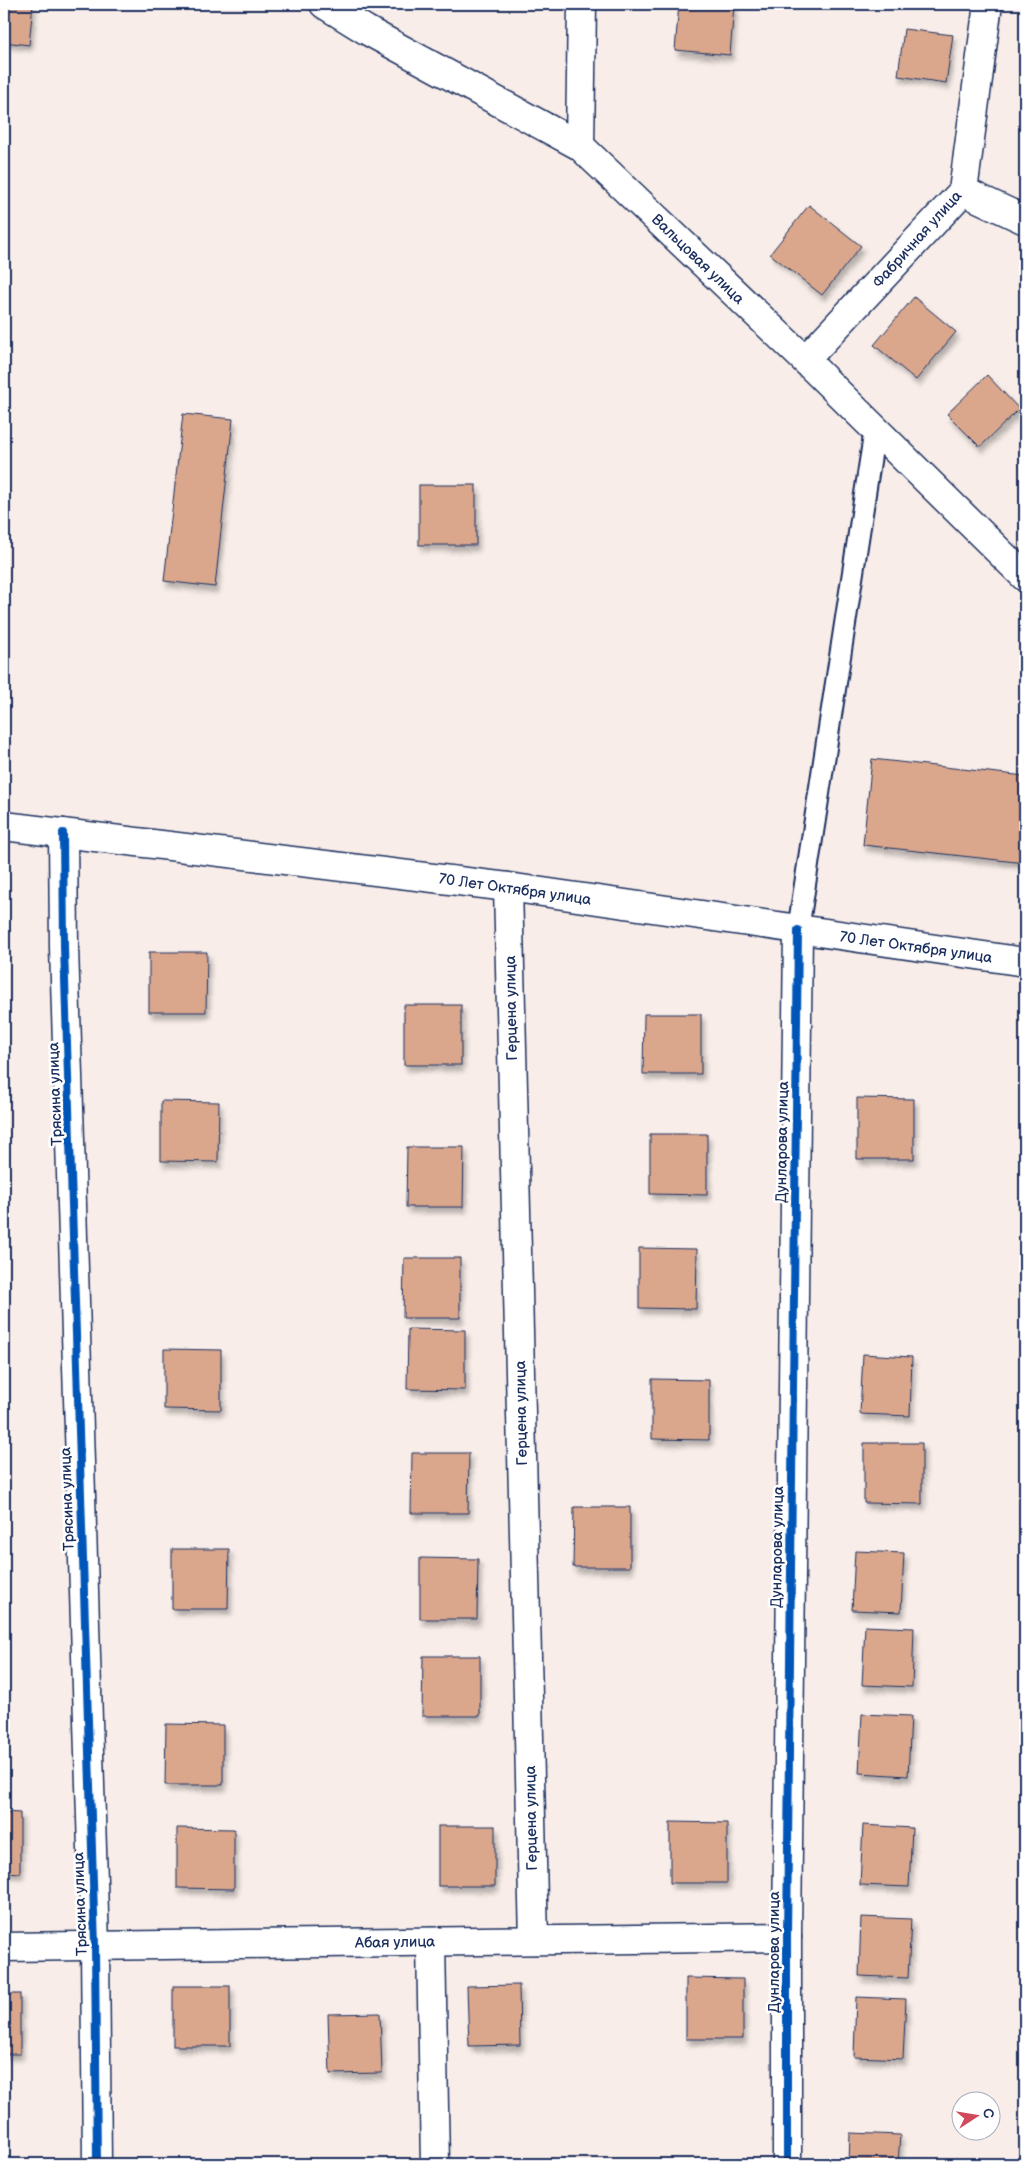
<svg xmlns="http://www.w3.org/2000/svg" width="1029" height="2168" viewBox="0 0 1029 2168" font-family="'Balsamiq Sans',sans-serif">
  <style>
    .building { fill: #daa78d; stroke: #1b2f5e; filter: url(#shadow) }
    .lines { fill: none; stroke-linecap: round; stroke-linejoin: round }
    .service-casing { stroke: #1b2f5e; stroke-width: 24 }
    .minor-casing { stroke: #1b2f5e; stroke-width: 31 }
    .tertiary-casing { stroke: #1b2f5e; stroke-width: 31 }
    .service { stroke: #fff; stroke-width: 20 }
    .minor { stroke: #fff; stroke-width: 28 }
    .tertiary { stroke: #fff; stroke-width: 28 }
    .cycleway-casing { stroke: #fff; stroke-width: 11 }
    .cycleway { stroke: #0057b8; stroke-width: 8 }
    .labels { text-anchor: middle; stroke-width: 5; stroke-linejoin: round; paint-order: stroke }
    .street-label { font-size: 15px; fill: #1b2f5e; stroke: #fff }
  </style>
  <defs>
    <filter id="shadow"><feDropShadow dx="3" dy="5.5" stdDeviation="2.5" flood-color="#0004"/></filter>
  </defs>
  <rect width="100%" height="100%" fill="#f8ede8"/>
  <filter id="ink" filterUnits="userSpaceOnUse"><feTurbulence type="fractalNoise" baseFrequency=".02" numOctaves="2"/><feDisplacementMap in="SourceGraphic" scale="10" xChannelSelector="R" yChannelSelector="G"/><feConvolveMatrix kernelMatrix="1 2 1 2 8 2 1 2 1" color-interpolation-filters="sRGB"/></filter>
  <g filter="url(#ink)">
    <g class="building">
      <path d="M4,4H33L29,45L4,42Z"/>
      <path d="M679,4H734L730,55L675,50Z"/>
      <path d="M904,29L953,35L946,83L898,76Z"/>
      <path d="M809,205L861,246L822,295L770,254Z"/>
      <path d="M914,297L956,332L916,380L874,345Z"/>
      <path d="M987,375L1019,409L980,447L947,414Z"/>
      <path d="M183,414L233,419L215,587L164,581Z"/>
      <rect x="419" y="485" width="57" height="60"/>
      <path d="M872,759L1025,776V863L863,845Z"/>
      <path d="M149,952H207L206,1012H149Z"/>
      <rect x="404" y="1005" width="57" height="60"/>
      <path d="M644,1014H701V1074H643Z"/>
      <path d="M857,1098L914,1099V1159H857Z"/>
      <path d="M161,1101L219,1102L218,1162L161,1161Z"/>
      <path d="M650,1134H707V1195L650,1194Z"/>
      <path d="M407,1147H464L463,1207H406Z"/>
      <path d="M639,1248L697,1249L696,1309L639,1308Z"/>
      <path d="M404,1258H460V1318H403Z"/>
      <path d="M408,1329L465,1330V1390L407,1389Z"/>
      <path d="M164,1349L221,1350V1410L164,1409Z"/>
      <path d="M863,1354L912,1357L910,1416L860,1414Z"/>
      <path d="M652,1379L709,1380V1440L652,1439Z"/>
      <path d="M864,1443H922V1504L864,1503Z"/>
      <path d="M412,1453H469L468,1513H411Z"/>
      <path d="M574,1507H630V1567H573Z"/>
      <path d="M172,1549H229L228,1609H172Z"/>
      <path d="M855,1551L904,1553L901,1612L852,1610Z"/>
      <path d="M420,1558L478,1559L477,1619H420Z"/>
      <path d="M865,1626L914,1628L912,1687L862,1685Z"/>
      <path d="M423,1656H480V1716H422Z"/>
      <path d="M862,1714L911,1716L908,1776L859,1773Z"/>
      <path d="M166,1724L223,1725V1785H165Z"/>
      <path d="M4,1812L20,1813V1873L4,1872Z"/>
      <path d="M670,1822L727,1823V1883H670Z"/>
      <path d="M863,1825L912,1828L909,1887L860,1885Z"/>
      <rect x="438" y="1826" width="57" height="60"/>
      <path d="M177,1828L234,1829V1889L177,1888Z"/>
      <path d="M861,1917L911,1919L908,1978L859,1976Z"/>
      <path d="M686,1978L743,1979V2039H686Z"/>
      <path d="M519,1985L520,2045L469,2046L467,1986Z"/>
      <rect x="173" y="1986" width="57" height="60"/>
      <rect x="4" y="1994" width="16" height="60"/>
      <path d="M856,1997L906,1999L903,2059L854,2057Z"/>
      <path d="M380,2013L382,2073L330,2074L328,2014Z"/>
      <path d="M850,2133L900,2135L898,2164H849Z"/>
    </g>
    <g class="lines">
      <g class="service-casing">
        <path id="service" d="M798,930L875,429"/>
      </g>
      <g class="minor-casing">
        <g id="minor">
          <path d="M324,4L366,30L580,146L805,360L1025,577"/>
          <path d="M580,146L582,4"/>
          <path d="M963,191L1025,220"/>
          <path d="M805,360L963,191L988,4"/>
          <path d="M508,887L534,1940"/>
          <path d="M431,1942L435,2164"/>
          <path d="M4,1947L787,1937"/>
        </g>
      </g>
      <g class="tertiary-casing">
        <g id="tertiary">
          <path d="M4,826L508,887L1025,962"/>
          <path d="M63,833L64,947L95,1946L97,2164"/>
          <path d="M787,2164V1937L798,930"/>
        </g>
      </g>
      <use href="#service" class="service"/>
      <use href="#minor" class="minor"/>
      <use href="#tertiary" class="tertiary"/>
      <g class="cycleway-casing">
        <g id="cycleway">
          <path d="M63,833L64,947L95,1946L97,2164"/>
          <path d="M787,2164V1937L798,930"/>
        </g>
      </g>
      <use href="#cycleway" class="cycleway"/>
    </g>
  </g>
  <g class="labels">
    <g class="street-label">
      <text transform="translate(917 239) rotate(-48)" y="5">Фабричная улица</text>
      <text transform="translate(698 259) rotate(44)" y="5">Вальцовая улица</text>
      <text transform="translate(515 889) rotate(8)" y="5">70 Лет Октября улица</text>
      <text transform="translate(916 947) rotate(8)" y="5">70 Лет Октября улица</text>
      <text transform="translate(511 1008) rotate(-91)" y="5">Герцена улица</text>
      <text transform="translate(55 1094) rotate(-92)" y="5">Трясина улица</text>
      <text transform="translate(782 1142) rotate(-89)" y="5">Дунларова улица</text>
      <text transform="translate(521 1413) rotate(-91)" y="5">Герцена улица</text>
      <text transform="translate(67 1499) rotate(-92)" y="5">Трясина улица</text>
      <text transform="translate(777 1547) rotate(-89)" y="5">Дунларова улица</text>
      <text transform="translate(531 1818) rotate(-91)" y="5">Герцена улица</text>
      <text transform="translate(80 1904) rotate(-92)" y="5">Трясина улица</text>
      <text transform="translate(395 1942) rotate(-1)" y="5">Абая улица</text>
      <text transform="translate(774 1952) rotate(-90)" y="5">Дунларова улица</text>
    </g>
  </g>
  <rect width="1029" height="2168" fill="none" stroke="#fff" stroke-width="20"/>
  <rect x="10" y="10" width="1009" height="2148" fill="none" stroke="#1b2f5e" stroke-width="2" filter="url(#ink)"/>
  <g transform="translate(976 2116) rotate(78)"><circle r="24" fill="#ffffff" stroke="#a4acbf"/>
  <path d="M0-4L9 19L0 12L-9 19Z" fill="#d1495b"/>
  <text y="-8" font-size="14" font-weight="bold" text-anchor="middle" fill="#1b2f5e">С</text>
  </g>
</svg>
